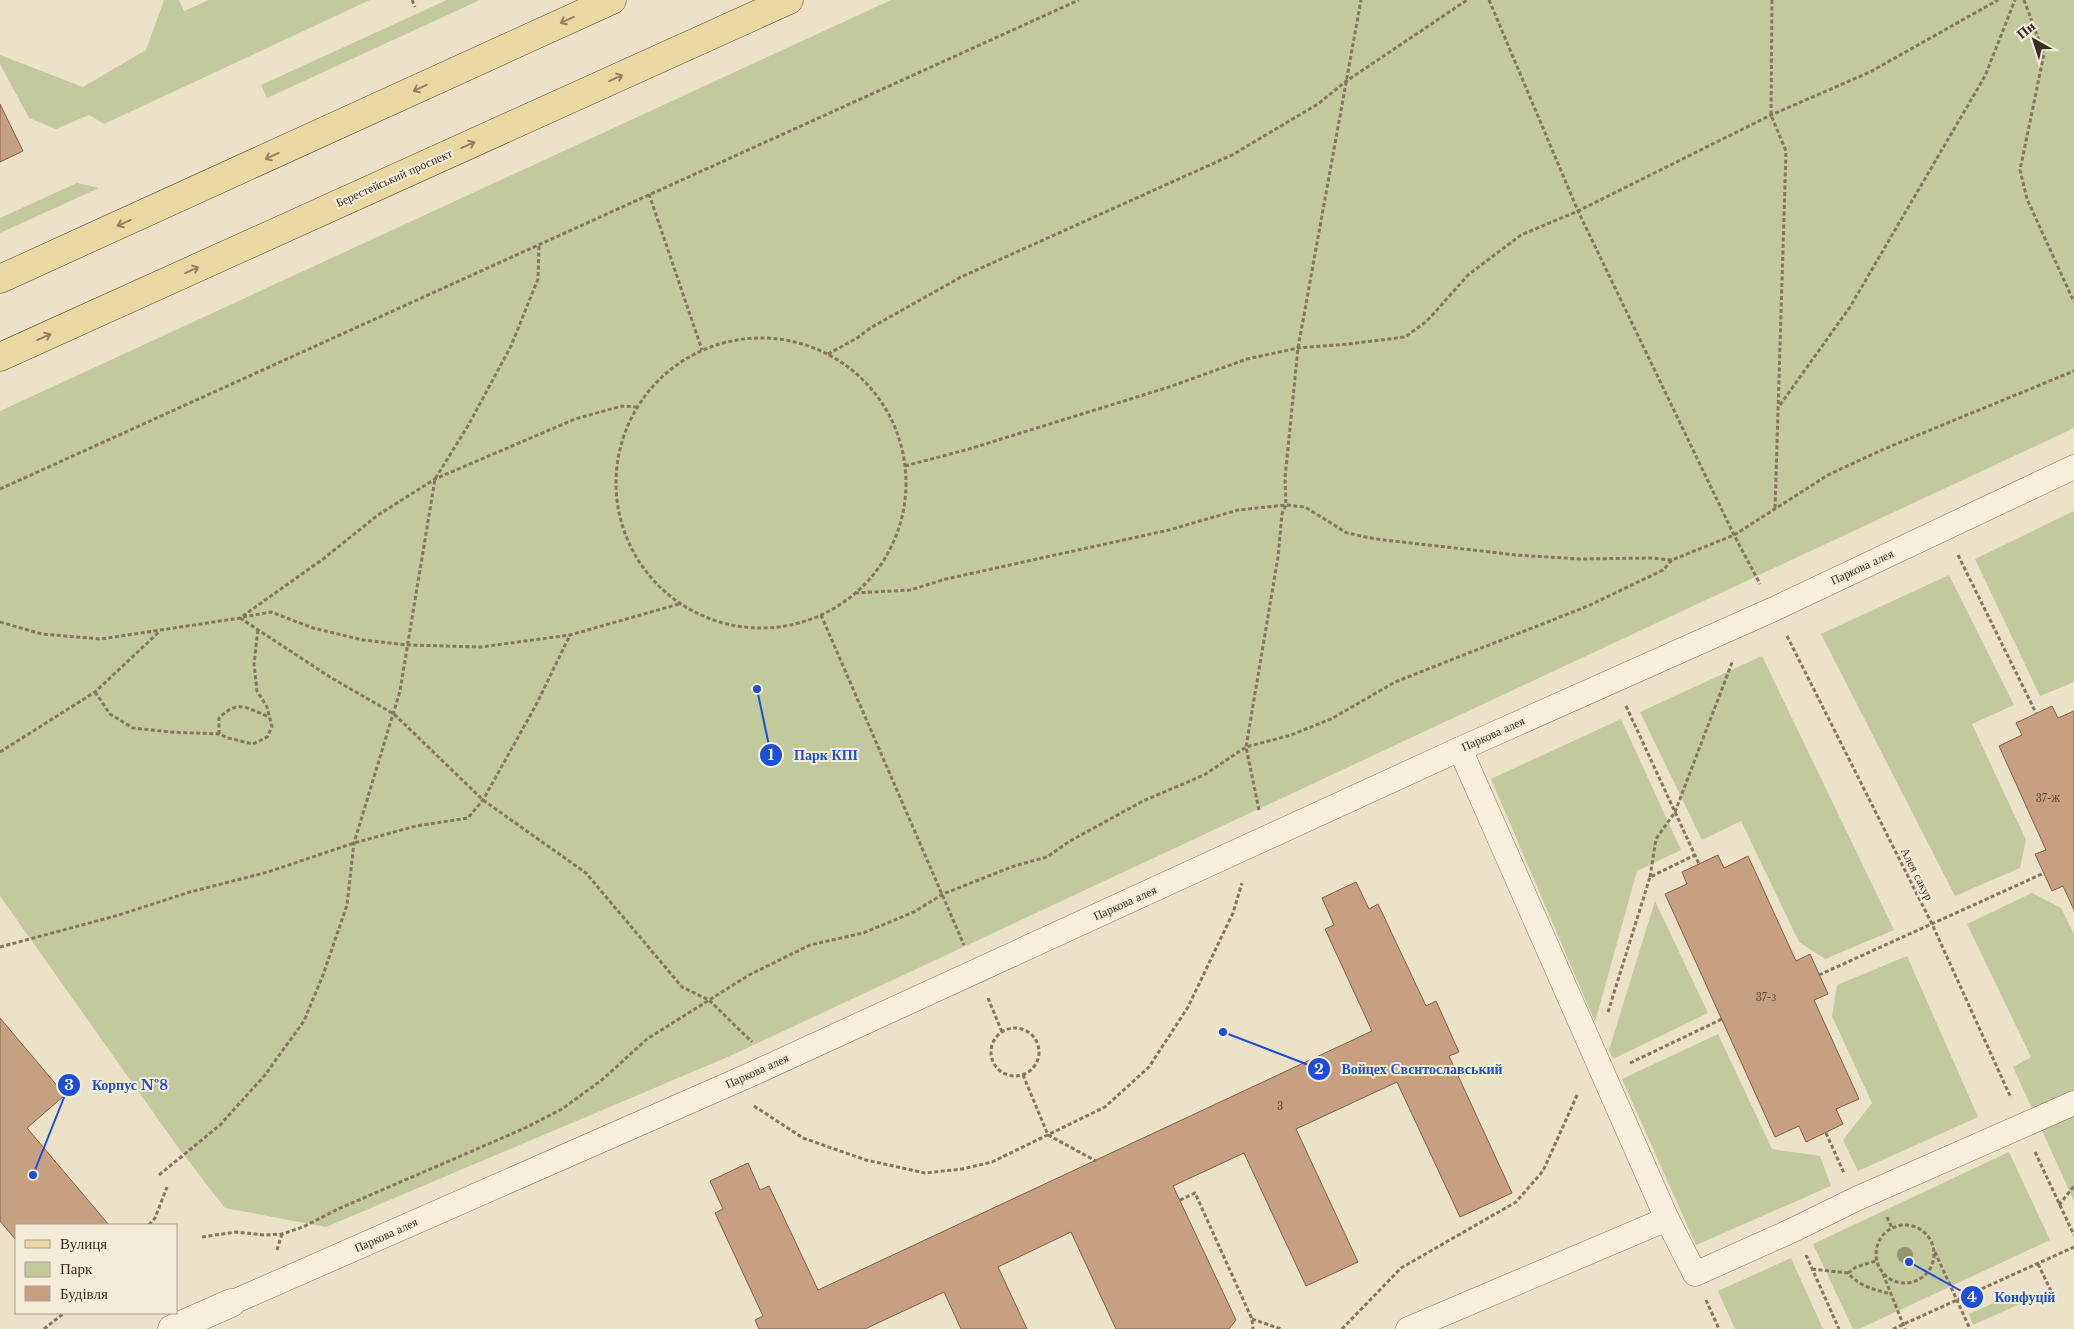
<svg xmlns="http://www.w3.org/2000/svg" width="2074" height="1329" viewBox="0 0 2074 1329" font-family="'Libre Baskerville',serif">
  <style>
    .green { fill: #c2c99d }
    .building { fill: #c6a081; stroke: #836146 }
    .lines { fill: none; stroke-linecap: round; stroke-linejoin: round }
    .pedestrian-casing { stroke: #86755f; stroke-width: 25 }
    .minor-casing { stroke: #86755f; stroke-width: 29 }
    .primary-casing { stroke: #544332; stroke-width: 29 }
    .path { stroke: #86755f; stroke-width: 3; stroke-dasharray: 4 2.5; stroke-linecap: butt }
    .pedestrian { stroke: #f6efdb; stroke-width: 24 }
    .minor { stroke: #f6efdb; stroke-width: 28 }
    .primary { stroke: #ebd7a4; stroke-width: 28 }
    .tree { fill: #919371 }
    .oneway { stroke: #928262 }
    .labels { text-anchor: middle; stroke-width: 4; stroke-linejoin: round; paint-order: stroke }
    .number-label { font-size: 10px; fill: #5c4a39 }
    .street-label { font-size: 12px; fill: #382d21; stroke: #f3ecd7 }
    .leader { fill: none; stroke: #1d4ed8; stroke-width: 2 }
    .callout-dot { fill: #1d4ed8; stroke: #f3ecd7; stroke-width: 2 }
    .mark-label { font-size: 15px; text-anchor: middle; font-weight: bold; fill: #fff }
    .callout-label { font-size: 14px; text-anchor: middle; font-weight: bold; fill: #1d4ed8; stroke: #f3ecd7; stroke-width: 4; stroke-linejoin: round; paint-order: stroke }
  </style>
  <rect width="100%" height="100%" fill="#ebe2c8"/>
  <g class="green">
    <path d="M164,0H179L184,11L209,0H370L104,124L89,115L56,129L29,118L0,64V55L83,87L146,50Z"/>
    <path d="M447,0H480L267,98L261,85Z"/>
    <path d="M891,0H2074V428L730,1056L326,1227L225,1208L177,1146L0,896V411Z"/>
    <path d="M77,183L99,188L0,233V218Z"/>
    <path d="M2074,511V682L2040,696L1975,559Z"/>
    <path d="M1949,575L2014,705L1972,724L2026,840L2020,868L1955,896L1821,634Z"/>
    <path d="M1762,656L1894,930L1825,959L1799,942L1741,821L1702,840L1640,712Z"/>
    <path d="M1621,719L1681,850L1637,871L1595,1022L1491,779Z"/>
    <path d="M2032,893L2061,908L2074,934V1201L2013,1067L2031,1057L1967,924Z"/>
    <path d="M1655,901L1708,1013L1613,1059L1609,1050Z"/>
    <path d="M1907,956L1978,1117L1858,1171L1843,1140L1872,1103L1832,1016L1837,985Z"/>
    <path d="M1718,1034L1772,1149L1820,1156L1831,1186L1696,1245L1622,1079Z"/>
    <path d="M2009,1152L2050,1240L1859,1329H1853L1813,1244Z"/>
    <path d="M1791,1258L1823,1329H1735L1718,1291Z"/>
    <path d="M2016,1293L2020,1304L1973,1325L1969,1314Z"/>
  </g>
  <g class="building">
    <path d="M0,104L23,151L0,162Z"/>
    <path d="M2052,706L2058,718L2074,711V910L2063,886L2052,891L2035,854L2046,850L1999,746L2022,735L2016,723Z"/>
    <path d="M1718,855L1724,868L1748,856L1796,961L1810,954L1828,994L1814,1000L1859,1099L1836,1109L1843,1124L1806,1142L1799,1126L1775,1137L1665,894L1687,884L1682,872Z"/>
    <path d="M1356,882L1369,909L1378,904L1426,1006L1436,1001L1459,1052L1449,1056L1512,1193L1460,1217L1397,1082L1296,1129L1358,1262L1306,1286L1244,1153L1173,1186L1236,1320L1229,1329H1116L1071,1232L998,1267L1027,1329H961L944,1292L865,1329H759L755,1320L763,1316L715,1213L723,1209L710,1181L748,1163L760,1190L769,1186L818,1290L1372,1031L1325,929L1334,925L1322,898Z"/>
    <path d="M0,1018L65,1095L27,1128L109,1225H16V1240L0,1221Z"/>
  </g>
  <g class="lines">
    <g class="pedestrian-casing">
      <g id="pedestrian">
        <path d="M1460,749L1667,1219L1695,1274L1793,1230L1856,1199L2074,1103"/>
        <path d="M231,1303L752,1074L1460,749L1774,609L2074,467"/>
        <path d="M1408,1329L1667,1219"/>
      </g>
    </g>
    <g class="minor-casing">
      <path id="minor" d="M172,1329L231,1303"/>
    </g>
    <g class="primary-casing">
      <g id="primary">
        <path d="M0,279L612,0"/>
        <path d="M0,357L789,0"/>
      </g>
    </g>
    <g class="path">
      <path d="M412,0L415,7"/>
      <path d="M1489,0L1578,211L1734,535L1760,584"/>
      <path d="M1772,0L1771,115L1786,151L1775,509"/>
      <path d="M2024,0L2044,54L2020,170L2027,199L2074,302"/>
      <path d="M649,194L702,350"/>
      <circle cx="761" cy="483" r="145"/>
      <path d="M828,354L857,338L872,327L961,277L1232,155L1318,104L1345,82L1467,0"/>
      <path d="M1780,405L1850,307L1985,76L2015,0"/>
      <path d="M905,466L969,449L1169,387L1247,359L1298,348L1348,344L1405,337L1427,321L1468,275L1521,235L1578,211L1771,115L1870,72L1998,0"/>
      <path d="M0,489L1079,0"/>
      <path d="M1958,555L2036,713"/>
      <path d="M855,593L910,590L946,579L1169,530L1238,510L1286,505L1305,507L1347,533L1376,539L1516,555L1580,559L1652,558L1672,560"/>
      <path d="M821,615L964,945"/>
      <path d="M243,617L271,612L313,628L363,640L408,645L481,647L570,635L679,604"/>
      <path d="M240,618L330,677L394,714L483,800L586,873L682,987L709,1000L752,1042"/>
      <path d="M0,622L42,634L101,639L240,618L323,559L378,515L435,479L575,419L622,406L636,407"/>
      <path d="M1787,636L1932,924L2011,1098"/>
      <path d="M95,692L110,714L133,728L170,732L219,734L228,738L253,744L267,737L272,727L267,707L257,691L254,664L258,629"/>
      <path d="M1626,706L1699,864"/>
      <path d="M219,734V718C238,699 247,708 269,717"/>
      <path d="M0,752L95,692L160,631"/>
      <path d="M1259,810L1246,747L1278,557L1282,514L1286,505L1285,478L1298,348L1361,0"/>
      <path d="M1650,877L1656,839L1675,812L1733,660"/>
      <path d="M0,947L119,915L190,892L268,872L354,843L416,826L468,818L483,800L536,705L570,635"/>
      <path d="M1819,975L2044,873"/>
      <path d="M988,998L1002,1032"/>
      <path d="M1608,1012L1650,877L1695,855"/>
      <circle cx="1015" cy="1052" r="24"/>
      <path d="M1630,1063L1722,1019"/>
      <path d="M1023,1075L1048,1135L1096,1161"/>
      <path d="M754,1106L803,1138L866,1160L925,1173L962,1169L992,1162L1105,1107L1149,1067L1188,1007L1233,913L1242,883"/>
      <path d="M1826,1133L1844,1173"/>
      <path d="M2035,1152L2074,1235"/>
      <path d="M159,1175L220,1125L265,1075L304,1021L323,975L347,905L354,843L400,691L435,479L469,424L511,346L538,279L539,244"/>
      <path d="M1180,1200L1195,1193L1252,1319L1253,1329"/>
      <path d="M2059,1205L2074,1186"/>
      <path d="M1887,1217L1892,1228"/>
      <circle cx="1905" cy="1254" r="29"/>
      <path d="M149,1225L155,1218L167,1187"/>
      <path d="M202,1237L236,1232L265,1235L282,1234L303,1227L338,1209L523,1129L562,1109L603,1079L647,1039L749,975L810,945L863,933L914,912L943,894L1014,866L1047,857L1070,841L1143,801L1204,775L1246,747L1291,735L1331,719L1395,682L1588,606L1663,570L1672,560L1734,535L1828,475L1884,449L2074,371"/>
      <path d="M277,1250L282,1234"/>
      <path d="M1935,1252L1970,1329"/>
      <path d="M1806,1255L1839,1329"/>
      <path d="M2038,1264L2051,1291"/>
      <path d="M1812,1269L1848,1273C1859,1286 1875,1290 1891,1294"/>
      <path d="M1848,1273L1856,1267L1876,1261"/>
      <path d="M1883,1274L1905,1329"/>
      <path d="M1706,1300L1719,1329"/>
      <path d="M1252,1319L1281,1329"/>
      <path d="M44,1329L64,1313"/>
      <path d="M1342,1329L1401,1268L1516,1202L1543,1171L1578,1093"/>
      <path d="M1893,1329L2074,1247"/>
    </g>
    <use href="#pedestrian" class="pedestrian"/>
    <use href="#minor" class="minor"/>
    <use href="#primary" class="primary"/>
  </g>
  <circle class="tree" cx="1905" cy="1255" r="8"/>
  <defs><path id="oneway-shaft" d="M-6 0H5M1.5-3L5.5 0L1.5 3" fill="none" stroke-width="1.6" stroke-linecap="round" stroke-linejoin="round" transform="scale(1.25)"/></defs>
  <g class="oneway">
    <use href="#oneway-shaft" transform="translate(567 20) rotate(155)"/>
    <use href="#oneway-shaft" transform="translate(616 78) rotate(-24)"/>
    <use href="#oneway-shaft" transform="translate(420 88) rotate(155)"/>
    <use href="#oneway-shaft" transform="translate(468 145) rotate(-24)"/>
    <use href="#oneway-shaft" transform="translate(272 156) rotate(155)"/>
    <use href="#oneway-shaft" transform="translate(124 223) rotate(156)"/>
    <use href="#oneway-shaft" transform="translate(192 270) rotate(-24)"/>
    <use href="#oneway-shaft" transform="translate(44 337) rotate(-24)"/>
  </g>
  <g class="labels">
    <g class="number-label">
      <text x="2048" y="802">37-Ж</text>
      <text x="1766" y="1001">37-З</text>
      <text x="1280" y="1110">3</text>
    </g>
    <g class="street-label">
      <text transform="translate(394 178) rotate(-24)" y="4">Берестейський проспект</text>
      <text transform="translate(1862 567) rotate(-25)" y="4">Паркова алея</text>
      <text transform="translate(1493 734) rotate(-24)" y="4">Паркова алея</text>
      <text transform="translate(1917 874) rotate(63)" y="4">Алея сакур</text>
      <text transform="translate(1125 903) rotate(-24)" y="4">Паркова алея</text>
      <text transform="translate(757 1071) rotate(-24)" y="4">Паркова алея</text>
      <text transform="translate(386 1235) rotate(-24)" y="4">Паркова алея</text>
    </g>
  </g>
  <path class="leader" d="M757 689L771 755M1223 1032L1319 1069M33 1175L69 1085M1909 1262L1972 1297"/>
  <g class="callout-dot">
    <circle cx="757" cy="689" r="5"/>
    <circle cx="1223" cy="1032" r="5"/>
    <circle cx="33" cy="1175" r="5"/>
    <circle cx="1909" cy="1262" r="5"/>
    <circle cx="771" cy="755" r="12"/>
    <circle cx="1319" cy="1069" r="12"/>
    <circle cx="69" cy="1085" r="12"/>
    <circle cx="1972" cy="1297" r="12"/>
  </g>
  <g class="mark-label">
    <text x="771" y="760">1</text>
    <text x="1319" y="1074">2</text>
    <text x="69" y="1090">3</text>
    <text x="1972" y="1302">4</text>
  </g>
  <g class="callout-label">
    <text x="826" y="760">Парк КПІ</text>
    <text x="1422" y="1074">Войцех Свєнтославський</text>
    <text x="130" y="1090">Корпус №8</text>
    <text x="2025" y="1302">Конфуцій</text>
  </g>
  <rect x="15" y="1224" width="162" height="90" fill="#f3ecd7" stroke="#a8a08e"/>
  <rect x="25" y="1240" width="25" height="8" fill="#ebd7a4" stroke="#a8a08e"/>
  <text x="60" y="1249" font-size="15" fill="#382d21">Вулиця</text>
  <rect x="25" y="1262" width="25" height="15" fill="#c2c99d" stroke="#a8a08e"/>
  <text x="60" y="1274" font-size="15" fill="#382d21">Парк</text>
  <rect x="25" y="1286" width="25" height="15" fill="#c6a081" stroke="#a8a08e"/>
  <text x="60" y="1299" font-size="15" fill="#382d21">Будівля</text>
  <g transform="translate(2034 40) rotate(321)" stroke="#f3ecd7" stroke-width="4" paint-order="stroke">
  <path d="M0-4L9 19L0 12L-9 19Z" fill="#382d21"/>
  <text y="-8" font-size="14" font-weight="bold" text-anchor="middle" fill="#382d21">Пн</text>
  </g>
</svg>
